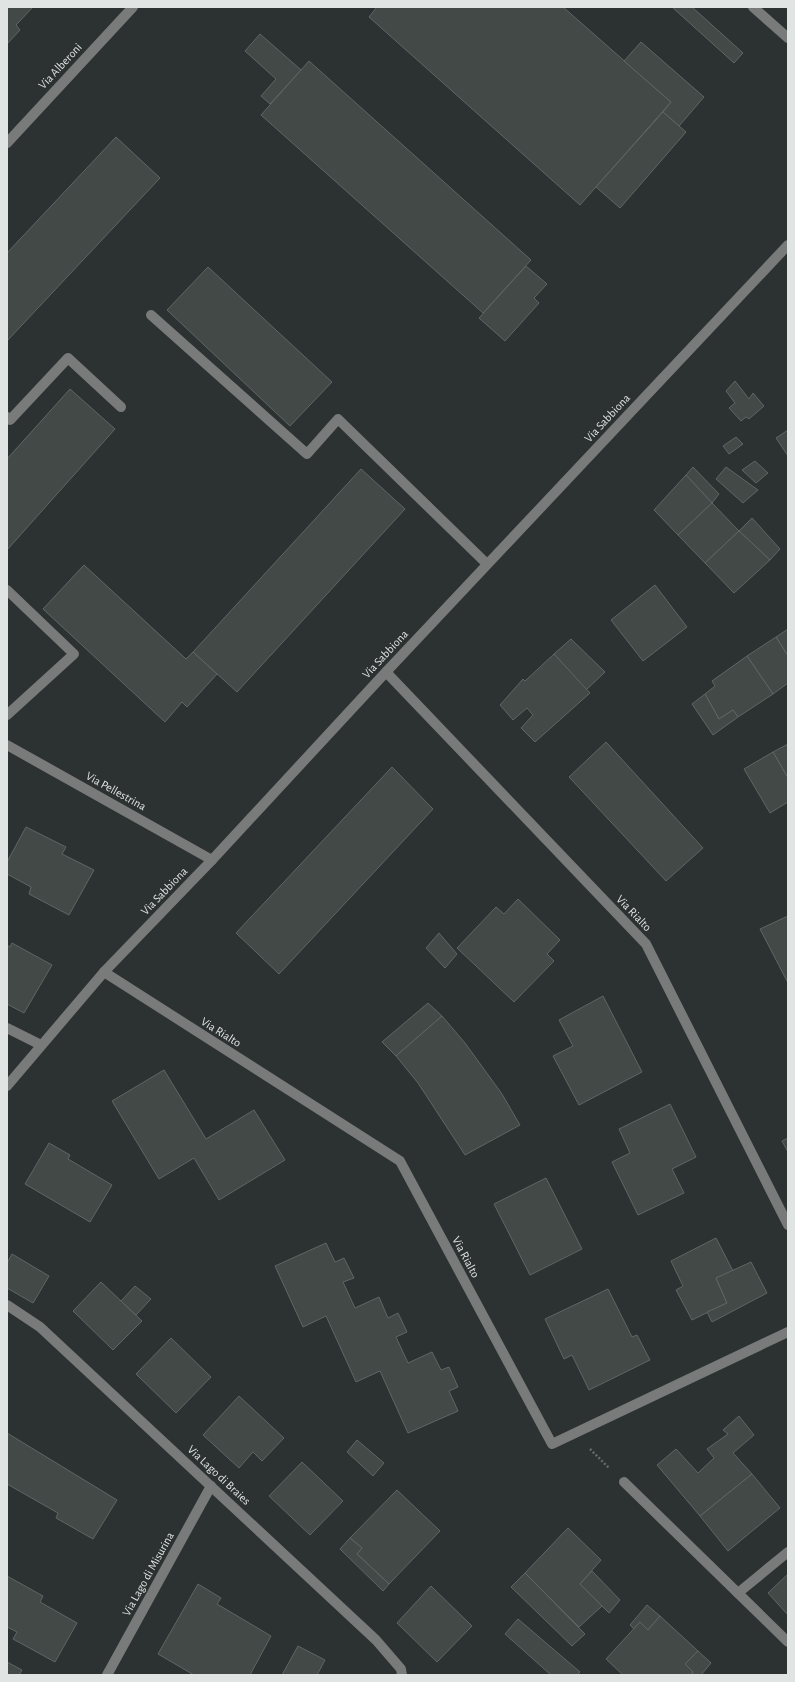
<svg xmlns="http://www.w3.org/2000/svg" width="795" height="1682" viewBox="0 0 795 1682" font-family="'Alegreya Sans',sans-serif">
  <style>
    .building { fill: #424947; stroke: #5f6665 }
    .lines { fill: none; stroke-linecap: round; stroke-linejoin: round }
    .path { stroke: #656a69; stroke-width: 2.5; stroke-dasharray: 2 2; stroke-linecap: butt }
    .minor { stroke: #787b7a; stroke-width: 10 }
    .labels { text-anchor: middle; stroke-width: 3; stroke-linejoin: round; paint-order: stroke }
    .street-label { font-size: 12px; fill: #e0e4e3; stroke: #2c3231 }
  </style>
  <rect width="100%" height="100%" fill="#2c3231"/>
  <g class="building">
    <path d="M7,7H33L16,25L20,30L7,44Z"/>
    <path d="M377,7H563L671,102L580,205L369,17Z"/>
    <path d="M672,7H692L743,53L734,63Z"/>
    <path d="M260,34L301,70L270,104L261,96L276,79L245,51Z"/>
    <path d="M641,42L704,97L679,126L663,112L671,102L624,61Z"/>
    <path d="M309,61L531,260L483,313L261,115Z"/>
    <path d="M663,112L686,132L620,208L596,187Z"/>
    <path d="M116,137L160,178L7,341V253Z"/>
    <path d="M526,266L547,284L534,298L539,303L505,341L479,318Z"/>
    <path d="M208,267L332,382L290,426L167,310Z"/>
    <path d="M735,381L749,399L753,393L764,406L749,419L746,417L741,421L729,408L735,403L726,391Z"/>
    <path d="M70,389L115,429L7,550V459Z"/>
    <path d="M788,430V456L776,438Z"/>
    <path d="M736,437L743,444L729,454L723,446Z"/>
    <path d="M755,461L768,473L756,483L742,470Z"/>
    <path d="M693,467L719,494L712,503L686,475Z"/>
    <path d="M726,467L758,490L743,503L716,479Z"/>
    <path d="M361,469L405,509L237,692L193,652Z"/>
    <path d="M686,475L712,503L678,535L654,510Z"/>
    <path d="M712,503L739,531L705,563L678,535Z"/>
    <path d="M752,518L780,549L770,560L739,531Z"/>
    <path d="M739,531L770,560L734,593L705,563Z"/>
    <path d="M84,565L186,659L193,652L217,674L187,707L182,702L165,722L43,609Z"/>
    <path d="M655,585L687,627L643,661L611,620Z"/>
    <path d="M788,629V656L776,637Z"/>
    <path d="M776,637L788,656V683L773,694L747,656Z"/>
    <path d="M571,639L605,672L586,690L554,654Z"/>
    <path d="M554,654L590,693L535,742L521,728L533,715L527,708L513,720L500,705L523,679L525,681Z"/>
    <path d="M747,656L773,694L738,717L733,710L719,719L705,694L715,686L712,681Z"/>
    <path d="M705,694L719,719L733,710L738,717L713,735L692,704Z"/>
    <path d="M606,742L703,848L666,881L569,777Z"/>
    <path d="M788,744V778L773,752Z"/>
    <path d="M773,752L788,778V802L770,813L744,769Z"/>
    <path d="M392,767L433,809L279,974L236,933Z"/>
    <path d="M26,827L66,847L62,854L94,870L69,915L29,894L31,887L7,874V862Z"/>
    <path d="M518,899L560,940L547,954L554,961L514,1002L457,948L496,907L504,914Z"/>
    <path d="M788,916V983L760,929Z"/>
    <path d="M439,933L457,954L445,968L426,948Z"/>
    <path d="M12,943L52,965L24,1013L7,1004V945L10,947Z"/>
    <path d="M603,996L642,1072L579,1105L553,1056L573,1046L559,1020Z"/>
    <path d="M428,1003L442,1016L396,1056L382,1042Z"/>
    <path d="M442,1016L465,1043L502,1094L520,1125L465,1155L418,1083L396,1056Z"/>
    <path d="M164,1070L206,1139L254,1110L285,1160L219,1200L194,1158L159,1179L112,1101Z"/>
    <path d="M670,1104L696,1157L672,1169L684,1193L638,1215L612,1162L630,1153L619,1129Z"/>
    <path d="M788,1138V1152L782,1141Z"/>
    <path d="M49,1143L70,1155L68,1159L112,1185L90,1222L25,1184Z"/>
    <path d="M546,1178L582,1249L530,1275L494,1204Z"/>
    <path d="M716,1238L733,1271L716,1278L727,1303L692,1320L676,1290L683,1286L671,1261Z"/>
    <path d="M326,1243L335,1262L344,1258L354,1278L343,1282L355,1308L379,1297L388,1318L398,1313L407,1332L396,1337L408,1363L432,1352L441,1370L449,1367L458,1387L449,1391L458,1411L408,1433L380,1371L356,1382L326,1316L303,1327L275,1266Z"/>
    <path d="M12,1254L49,1276L33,1303L7,1288V1263Z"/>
    <path d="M751,1262L767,1293L712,1322L707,1312L727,1303L716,1278Z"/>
    <path d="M101,1282L142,1321L113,1350L73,1311Z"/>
    <path d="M135,1286L151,1299L136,1315L121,1301Z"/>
    <path d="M608,1289L632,1337L637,1335L650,1360L589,1390L572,1355L564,1359L545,1319Z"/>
    <path d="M171,1338L211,1377L176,1413L136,1374Z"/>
    <path d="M239,1396L284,1438L262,1461L253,1452L239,1468L203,1435Z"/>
    <path d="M739,1416L754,1435L733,1453L752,1474L700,1516L657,1465L676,1449L698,1473L714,1458L707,1449L728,1434L723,1430Z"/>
    <path d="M7,1433L117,1500L93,1539L56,1518L58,1513L7,1484Z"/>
    <path d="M357,1440L384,1463L373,1476L347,1452Z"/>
    <path d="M302,1462L343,1501L310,1535L269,1496Z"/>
    <path d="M752,1474L780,1508L728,1551L700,1516Z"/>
    <path d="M397,1490L440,1531L389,1584L357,1554L362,1548L350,1538Z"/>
    <path d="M568,1528L601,1560L580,1584L602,1606L579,1627L525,1573Z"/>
    <path d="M350,1538L362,1548L357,1554L389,1584L383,1591L340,1549Z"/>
    <path d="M592,1571L620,1600L609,1613L580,1584Z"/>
    <path d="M525,1573L585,1634L572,1646L511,1587Z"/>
    <path d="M788,1574V1615L768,1593Z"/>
    <path d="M7,1576L43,1596L40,1602L77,1623L55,1662L13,1639L17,1632L7,1627Z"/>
    <path d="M198,1584L221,1598L217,1604L271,1636L250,1675H194L158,1654Z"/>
    <path d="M431,1586L472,1626L437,1662L397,1623Z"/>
    <path d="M647,1605L660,1616L648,1630L640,1622L634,1629L630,1625Z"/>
    <path d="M660,1616L698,1651L685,1664L693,1672L691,1675H623L606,1659L640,1622L648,1630Z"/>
    <path d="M518,1619L580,1672L577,1675H551L505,1634Z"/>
    <path d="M298,1646L325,1660L317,1675H282Z"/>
    <path d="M698,1651L711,1663L701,1675H691L693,1672L685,1664Z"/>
    <path d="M7,1662L22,1670L19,1675H7Z"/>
  </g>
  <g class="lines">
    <path class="path" d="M590,1449L609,1468"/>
    <g class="minor">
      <path d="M753,7L788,38"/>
      <path d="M7,143L133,7"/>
      <path d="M151,315L307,454L338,419L487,564"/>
      <path d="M7,417L10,420L68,358L121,407"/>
      <path d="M7,590L74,654L7,715"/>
      <path d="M386,672L646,944L788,1225"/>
      <path d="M7,745L212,860"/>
      <path d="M104,972L400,1161L552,1444L788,1332"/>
      <path d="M7,1028L41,1045"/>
      <path d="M7,1086L104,972L212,860L386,672L788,245"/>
      <path d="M7,1305L40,1327L376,1640L401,1669L402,1675"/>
      <path d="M624,1482L788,1642"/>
      <path d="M738,1593L788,1552"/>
      <path d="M107,1675L211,1486"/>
    </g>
  </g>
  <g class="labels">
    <g class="street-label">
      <text transform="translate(60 66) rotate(-47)" y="4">Via Alberoni</text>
      <text transform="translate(607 418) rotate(-47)" y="4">Via Sabbiona</text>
      <text transform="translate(385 654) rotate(-47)" y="4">Via Sabbiona</text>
      <text transform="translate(116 791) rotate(29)" y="4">Via Pellestrina</text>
      <text transform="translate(164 891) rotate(-46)" y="4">Via Sabbiona</text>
      <text transform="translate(634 913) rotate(46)" y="4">Via Rialto</text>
      <text transform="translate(221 1032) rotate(32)" y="4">Via Rialto</text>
      <text transform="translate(466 1257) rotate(62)" y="4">Via Rialto</text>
      <text transform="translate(219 1475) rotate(43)" y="4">Via Lago di Braies</text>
      <text transform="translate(148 1574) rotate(-61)" y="4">Via Lago di Misurina</text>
    </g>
  </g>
  <rect width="795" height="1682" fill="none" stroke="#e0e4e3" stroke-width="16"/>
</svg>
